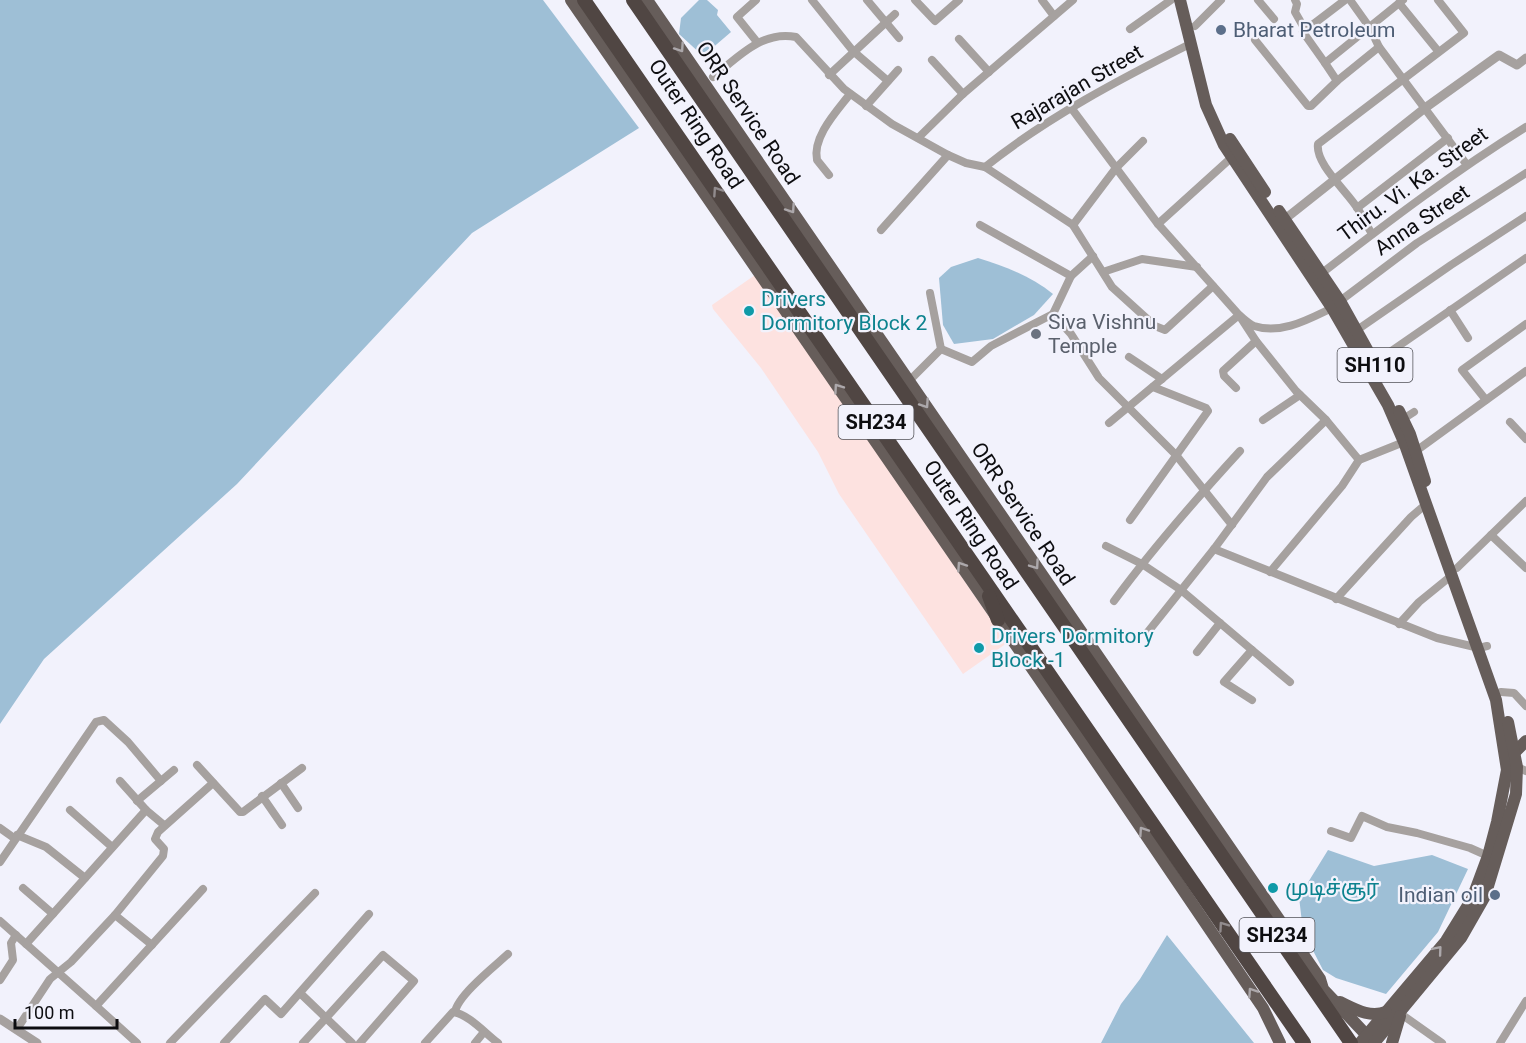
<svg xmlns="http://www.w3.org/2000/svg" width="1526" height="1043" viewBox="0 0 1526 1043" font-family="Roboto,'Noto Sans Tamil',sans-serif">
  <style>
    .industrial { fill: #fde2e0 }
    .water { fill: #9ebfd6 }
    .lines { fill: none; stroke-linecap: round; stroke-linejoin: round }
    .minor { stroke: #a6a19f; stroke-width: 8 }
    .tertiary { stroke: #a6a19f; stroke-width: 9 }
    .primary { stroke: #665d5a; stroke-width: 12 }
    .motorway { stroke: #504643; stroke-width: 14 }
    .oneway { stroke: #aca8ab }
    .oneway2 { stroke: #918b8d }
    .service-dot { fill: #5c6f8a; stroke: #f2f2fc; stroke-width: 2 }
    .culture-dot { fill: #0f9aa8; stroke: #f2f2fc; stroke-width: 2 }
    .worship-dot { fill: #6b7280; stroke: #f2f2fc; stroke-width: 2 }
    .labels { text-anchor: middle; stroke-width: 4.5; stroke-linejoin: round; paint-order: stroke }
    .shield { fill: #f2f2fc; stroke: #525257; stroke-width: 1.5 }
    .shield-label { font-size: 20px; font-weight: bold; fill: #0d0d10 }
    .service-label { font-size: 21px; fill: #4e5e75; stroke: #f2f2fc; text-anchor: start }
    .street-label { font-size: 21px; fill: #0d0d10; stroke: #f2f2fc }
    .culture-label { font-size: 21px; fill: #0d838f; stroke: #f2f2fc; text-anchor: start }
    .worship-label { font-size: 21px; fill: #5b616d; stroke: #f2f2fc; text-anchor: start }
  </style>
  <rect width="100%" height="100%" fill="#f2f2fc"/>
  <path class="industrial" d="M755,275L1007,643L963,674L839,494L818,452L761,368L713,309L712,305Z"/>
  <g class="water">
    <path d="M0,0H543L639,128L472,233L237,484L44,659L0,724Z"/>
    <path d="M699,0H707L718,10L717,15L731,32L703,56L679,34L681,18Z"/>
    <path d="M978,258C1005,266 1032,277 1053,294L1034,315L993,339L954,344L943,325L939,278L951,267Z"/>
    <path d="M1328,850L1374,866L1432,855L1468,869L1438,932L1386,994L1336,978L1323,970L1303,931L1299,897Z"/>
    <path d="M1167,935L1254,1043H1101L1121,1004L1140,979Z"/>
  </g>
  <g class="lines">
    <g class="minor">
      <path d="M756,0L737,17L757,42"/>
      <path d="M812,0L853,51L888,81"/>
      <path d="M867,0L899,38"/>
      <path d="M915,0L935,21L959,0"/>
      <path d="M1042,0L1054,16"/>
      <path d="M1258,0L1274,19"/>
      <path d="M1295,0L1297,4L1295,12L1303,26V32L1325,63"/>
      <path d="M1350,0L1370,28L1379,47L1467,165"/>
      <path d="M1399,3L1438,51"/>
      <path d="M1195,26L1221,0"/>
      <path d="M1130,29L1171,0"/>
      <path d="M1303,32L1345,0"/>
      <path d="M959,39L989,72"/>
      <path d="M1255,40L1308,106H1311L1337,81L1325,63L1403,0"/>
      <path d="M932,60L963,94"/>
      <path d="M829,75L895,14"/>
      <path d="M713,77C737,58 762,30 796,37L844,89L892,124L948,155L966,163L985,167L1073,225L1112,287L1155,326L1165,330L1213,286"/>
      <path d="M1337,81L1379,47"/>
      <path d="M866,106L898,70"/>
      <path d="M1072,109L1158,224L1239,315C1243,318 1249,324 1254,326C1281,335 1309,319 1332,308"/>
      <path d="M918,138L963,94L1073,0"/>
      <path d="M985,167C1046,118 1120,79 1190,44"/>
      <path d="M829,175L817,160C812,137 837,111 850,94"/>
      <path d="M1357,208L1448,138"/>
      <path d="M1158,224L1231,158"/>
      <path d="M980,225L1071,276L1053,314L1071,334L1099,378L1176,455L1232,525"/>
      <path d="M1073,225L1116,168L1143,141"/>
      <path d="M881,230L948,155"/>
      <path d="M1372,234C1367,226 1363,217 1358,209C1347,191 1315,164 1318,144L1464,33L1438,0"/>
      <path d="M1103,272L1142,259L1197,267"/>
      <path d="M1322,273C1388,222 1455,171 1526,127"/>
      <path d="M1071,276L1093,256"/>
      <path d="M1340,301L1417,243L1526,173"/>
      <path d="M1450,310L1468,338"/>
      <path d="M1357,330L1451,265L1526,216"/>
      <path d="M941,349L972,362L991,346L1053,314"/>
      <path d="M1129,357L1162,379"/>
      <path d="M1374,363L1526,258"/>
      <path d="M909,381L941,349L930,293"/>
      <path d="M1236,388L1224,376L1223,371L1256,341"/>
      <path d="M1486,400L1462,370L1526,324"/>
      <path d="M1403,419L1414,412"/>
      <path d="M1263,420L1300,395"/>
      <path d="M1510,422L1526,439"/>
      <path d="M1109,423L1239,315L1256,341L1296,391L1326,420L1359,460L1404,442"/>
      <path d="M1416,451L1526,371"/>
      <path d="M1130,520L1208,411L1206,408L1153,387"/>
      <path d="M1491,535L1526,568"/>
      <path d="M1106,546L1142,564L1181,590L1252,650L1224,682L1252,700"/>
      <path d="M1214,549L1437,638L1479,648L1487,646"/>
      <path d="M1457,568L1526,501"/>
      <path d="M1270,572L1342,486L1359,460"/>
      <path d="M1336,599L1411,517L1425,505"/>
      <path d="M1114,601C1153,548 1196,499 1240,451"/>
      <path d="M1399,624L1419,602L1451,576"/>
      <path d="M1147,633L1214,549L1267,477L1326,420"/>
      <path d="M1252,650L1290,682"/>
      <path d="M1197,652L1220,623"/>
      <path d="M1501,692L1514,693L1526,706"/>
      <path d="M197,765L240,812H243L302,768"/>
      <path d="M1517,767L1526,771"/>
      <path d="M120,781L146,810L164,825"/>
      <path d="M281,783L298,808"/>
      <path d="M262,796L282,825"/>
      <path d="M137,801L174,770"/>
      <path d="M70,810L112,847"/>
      <path d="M0,828L14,838"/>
      <path d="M1331,831L1351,838L1362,816L1387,827L1417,833L1470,848L1488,856"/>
      <path d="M17,835L46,847L85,878"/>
      <path d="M0,862L96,722L104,720L128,742L161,781"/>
      <path d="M23,888L53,914"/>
      <path d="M115,915L152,945"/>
      <path d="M0,921L96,1006L203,889"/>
      <path d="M26,944L146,810"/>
      <path d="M0,980L13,960L11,943L16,935"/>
      <path d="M300,993L326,1018L303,1043"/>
      <path d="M96,1006L137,1043"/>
      <path d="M455,1012C458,995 495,966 508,954"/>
      <path d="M1401,1014L1442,1043"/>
      <path d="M17,1029L50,979L71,962L115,915L163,856L164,849L155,839L158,832L213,783"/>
      <path d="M170,1043L315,893"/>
      <path d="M224,1043L265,999L281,1014L369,914"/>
      <path d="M352,1043L326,1018L383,955L414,981L360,1043"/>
      <path d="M425,1043L453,1012C468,1014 485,1033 498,1043"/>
      <path d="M475,1043L484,1032"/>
      <path d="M1500,1043L1526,1001"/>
    </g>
    <g class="tertiary">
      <path d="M1285,219L1425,108L1499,55L1517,65L1526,58"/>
      <path d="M0,1019L37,1043"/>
    </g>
    <g class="primary">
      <path d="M571,0L1080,738L1263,1008L1280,1043"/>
      <path d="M647,0L1320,979L1323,989L1374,1043"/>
      <path d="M1180,0L1206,105L1224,145L1332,308L1388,405L1404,442L1496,700L1507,770L1497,822L1488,856L1472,899L1446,941L1360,1043"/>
      <path d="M1230,139L1265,192"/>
      <path d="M1279,211L1340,301L1379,371"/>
      <path d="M1399,411L1410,434L1425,481"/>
      <path d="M1514,753L1526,741"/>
      <path d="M1340,1002C1355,1009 1369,1018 1386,1012"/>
      <path d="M1374,1043L1461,938L1485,896L1516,794L1517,767L1508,722"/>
      <path d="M1392,1043L1400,1016"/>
    </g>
    <g class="motorway">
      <path d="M584,0L1304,1043"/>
      <path d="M633,0L1351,1043"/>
      <path d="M989,596L998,620"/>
    </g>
  </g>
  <defs><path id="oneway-chevron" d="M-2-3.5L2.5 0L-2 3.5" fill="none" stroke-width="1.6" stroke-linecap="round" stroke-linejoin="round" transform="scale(1.5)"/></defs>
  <g class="oneway">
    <use href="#oneway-chevron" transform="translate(680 48) rotate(56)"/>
    <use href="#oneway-chevron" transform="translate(791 209) rotate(56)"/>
    <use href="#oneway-chevron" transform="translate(838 388) rotate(-125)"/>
    <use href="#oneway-chevron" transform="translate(925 404) rotate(56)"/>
    <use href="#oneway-chevron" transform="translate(1035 565) rotate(55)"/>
    <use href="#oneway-chevron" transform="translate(961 566) rotate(-124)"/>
    <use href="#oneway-chevron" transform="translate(1143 831) rotate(-124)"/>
    <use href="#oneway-chevron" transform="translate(1438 950) rotate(-50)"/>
    <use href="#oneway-chevron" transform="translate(1252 992) rotate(-124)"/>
  </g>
  <g class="oneway2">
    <use href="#oneway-chevron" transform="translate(717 191) rotate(-124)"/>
    <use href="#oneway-chevron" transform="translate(1223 926) rotate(-125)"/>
  </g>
  <g class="service-dot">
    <circle cx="1221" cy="30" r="6"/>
    <circle cx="1495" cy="895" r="6"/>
  </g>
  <g class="culture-dot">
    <circle cx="749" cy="311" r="6"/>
    <circle cx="979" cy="648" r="6"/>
    <circle cx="1273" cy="888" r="6"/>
  </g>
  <circle class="worship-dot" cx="1036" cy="334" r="6"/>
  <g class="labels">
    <g class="shield">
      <rect x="1337.5" y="348" width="75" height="34" rx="4.5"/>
      <rect x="838.5" y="405" width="75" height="34" rx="4.5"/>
      <rect x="1239.5" y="918" width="75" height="34" rx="4.5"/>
    </g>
    <g class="shield-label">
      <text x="1375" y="372">SH110</text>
      <text x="876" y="429">SH234</text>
      <text x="1277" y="942">SH234</text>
    </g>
    <g class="service-label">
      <text x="1233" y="37">Bharat Petroleum</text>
      <text x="1483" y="902" text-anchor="end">Indian oil</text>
    </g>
    <g class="street-label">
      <text transform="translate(1077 87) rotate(-30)" y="7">Rajarajan Street</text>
      <text transform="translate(748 113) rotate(56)" y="7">ORR Service Road</text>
      <text transform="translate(696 124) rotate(56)" y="7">Outer Ring Road</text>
      <text transform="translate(1413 184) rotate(-36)" y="7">Thiru. Vi. Ka. Street</text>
      <text transform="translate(1422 220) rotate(-34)" y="7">Anna Street</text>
      <text transform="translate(1023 514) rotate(56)" y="7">ORR Service Road</text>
      <text transform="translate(971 525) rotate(56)" y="7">Outer Ring Road</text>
    </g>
    <g class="culture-label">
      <text x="761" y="306">Drivers<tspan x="761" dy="24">Dormitory Block 2</tspan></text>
      <text x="991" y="643">Drivers Dormitory<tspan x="991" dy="24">Block -1</tspan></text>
      <text x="1285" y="895">முடிச்சூர்</text>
    </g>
    <g class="worship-label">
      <text x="1048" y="329">Siva Vishnu<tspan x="1048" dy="24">Temple</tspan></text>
    </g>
  </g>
  <path d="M15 1019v9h102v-9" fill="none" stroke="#0d0d10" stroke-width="3"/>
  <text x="24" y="1019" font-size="18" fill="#0d0d10" stroke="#f2f2fc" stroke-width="4.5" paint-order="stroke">100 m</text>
</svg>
